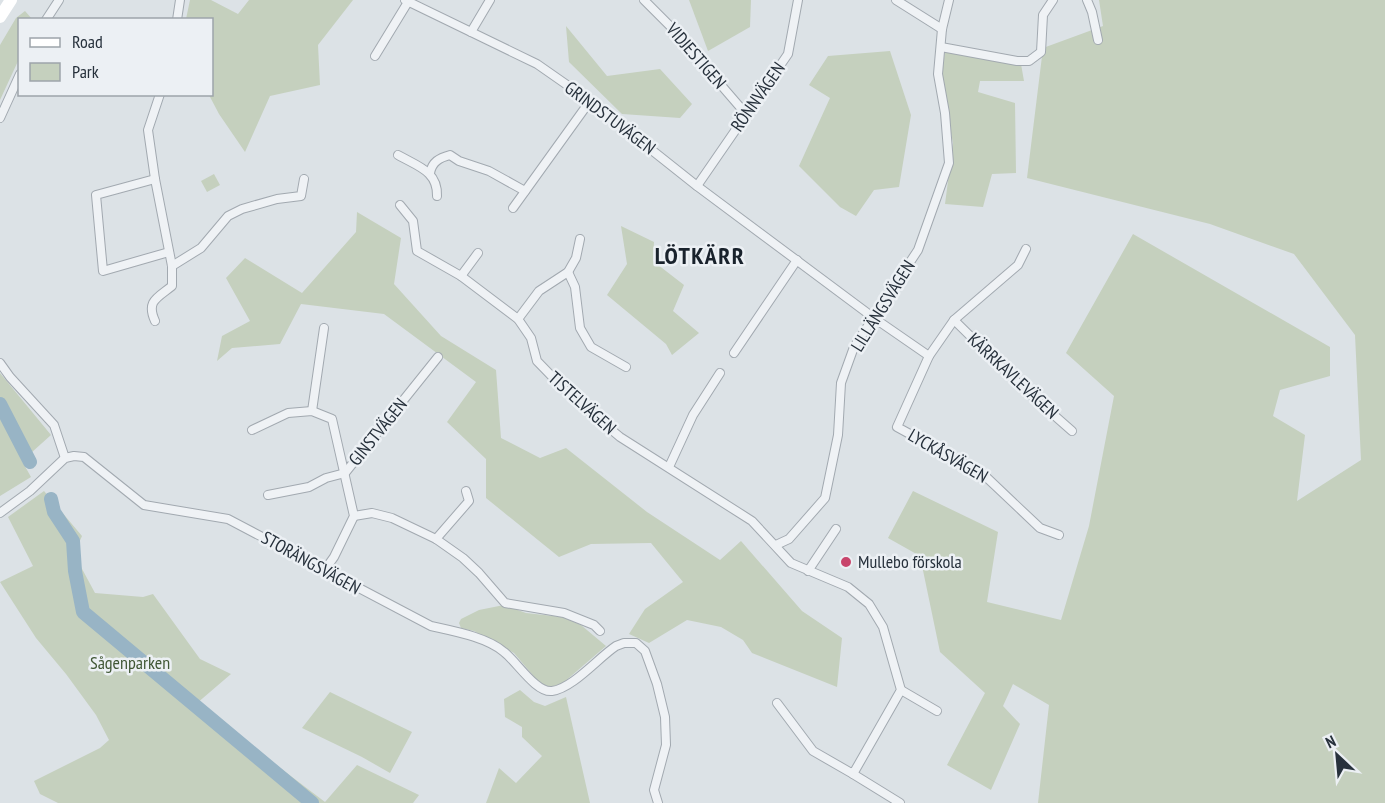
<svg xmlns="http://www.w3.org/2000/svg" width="1385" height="803" viewBox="0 0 1385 803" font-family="'PT Sans Narrow',sans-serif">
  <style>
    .green { fill: #c5d0be }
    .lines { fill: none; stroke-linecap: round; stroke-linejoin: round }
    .river { stroke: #98b4c5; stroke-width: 14 }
    .minor-casing { stroke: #a2a9b0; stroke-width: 10 }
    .minor { stroke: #eff2f5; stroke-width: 8 }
    .secondary { stroke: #fff; stroke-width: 12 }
    .poi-dot { fill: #c8446b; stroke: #ecf0f4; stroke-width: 2 }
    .labels { text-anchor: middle; stroke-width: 5; stroke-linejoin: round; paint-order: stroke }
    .street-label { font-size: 18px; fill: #27313c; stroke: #ecf0f4 }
    .poi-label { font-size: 18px; fill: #27313c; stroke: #ecf0f4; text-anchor: start }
    .park-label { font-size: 18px; fill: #405735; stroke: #ecf0f4 }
    .district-label { font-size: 24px; font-weight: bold; letter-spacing: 1.5px; fill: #19222c; stroke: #ecf0f4 }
  </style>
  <rect width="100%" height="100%" fill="#dce2e6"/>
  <g class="green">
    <path d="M190,0H211L238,14L249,0H353L318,45L320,85L270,96L245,152L219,114L209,95L212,94V20L186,19Z"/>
    <path d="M689,0H751L750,27L708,51Z"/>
    <path d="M1099,0H1385V803H1038L1049,705L1013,684L1003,706L1020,724L991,790L947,765L985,693L940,652L920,556L888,538L913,491L998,532L987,602L1061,620L1089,526L1114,396L1066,353L1133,234L1330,347V376L1280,390L1273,416L1305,435L1297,501L1361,460L1355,335L1294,254L1210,224L1027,178L1043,48L1103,26Z"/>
    <path d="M25,11L32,19L20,20L19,59L0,100V45L16,18Z"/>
    <path d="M566,26L607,76L660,69L692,104L680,118L622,114L569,62Z"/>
    <path d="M890,51L911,115L899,187L874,190L856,216L840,207L799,166L830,98L809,85L828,56Z"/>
    <path d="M945,51L1021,64L1024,81H980L978,92L1015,103L1016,173L992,174L983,207L945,204L953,143L941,82Z"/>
    <path d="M214,174L220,185L207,192L201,181Z"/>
    <path d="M357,212L401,238L394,284L441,336L496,370L501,438L540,458L566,448L647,512L720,560L741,541L802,611L842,638L837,687L752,653L743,640L721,627L687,620L649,643L629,634L645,609L683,582L651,543L591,544L559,557L486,498V459L447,422L476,382L384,314L301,304L280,344L232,348L217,361L222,336L250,321L226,278L245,258L302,293L356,232Z"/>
    <path d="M621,226L654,242L653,261L684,285L673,311L699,333L672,355L666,344L607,295L627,264Z"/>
    <path d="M0,373L51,435L22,461L31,477L0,496Z"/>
    <path d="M44,491L82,536L74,554L95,593L143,597L153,594L200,659L231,674L196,704L325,802L357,765L419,795L413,803H58L40,794L34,781L100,748L109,740L96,715L66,674L36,638L0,582L33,566L8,517Z"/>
    <path d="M504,605L526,613L562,617L581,625L606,646L563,683L551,687L541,685L514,653L474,631L461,628L459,623L461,619L479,610Z"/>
    <path d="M520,690L534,702L545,706L566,697L590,803H486L499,768L516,783L542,756L522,737V727L505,717L504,699Z"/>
    <path d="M330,692L412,732L390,773L362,757L302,728Z"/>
  </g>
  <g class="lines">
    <g class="river">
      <path d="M0,404L30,462"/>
      <path d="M51,499L54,512L73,541L75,571L83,612L312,803"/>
    </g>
    <g class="minor-casing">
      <g id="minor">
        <path d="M405,0L537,64L590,101L697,186L874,318L929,356"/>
        <path d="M644,0L670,26L746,114"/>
        <path d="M896,0L942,29"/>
        <path d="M1087,0L1092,12L1098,40"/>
        <path d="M46,20L59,0"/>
        <path d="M177,20L180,0"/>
        <path d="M471,32L490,0"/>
        <path d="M941,47L1017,61H1029L1041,52L1043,15L1053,0"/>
        <path d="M375,56L408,2"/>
        <path d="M0,118L20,74"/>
        <path d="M398,155C417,166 438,171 437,196"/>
        <path d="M430,173C432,162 439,158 450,155L459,161L489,171L525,191"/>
        <path d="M155,179L96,195L103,271L169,252"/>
        <path d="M697,186L788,54L798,0"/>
        <path d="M400,205L413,221L417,251L461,276L518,319L531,338L537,361L570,395L620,437L752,521L791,563L848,587L869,604L883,627L901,690L853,774L813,751L777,703"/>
        <path d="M513,208L590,101"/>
        <path d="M1026,249L1018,265L954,320L929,356L897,427L983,474L1040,528L1059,535"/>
        <path d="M172,266L201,248L228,216L242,209L277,199L301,196L304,179"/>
        <path d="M568,272L575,287L580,328L591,347L626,367"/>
        <path d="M461,276L478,253"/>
        <path d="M518,319L539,291L568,272L576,258L580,239"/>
        <path d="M954,320L1022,387L1072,431"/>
        <path d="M155,321C146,301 157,298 172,286V266L155,179L148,130L160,94"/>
        <path d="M734,353L797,260"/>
        <path d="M0,363L10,377L54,425L65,458"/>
        <path d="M312,411L324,328"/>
        <path d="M252,430L288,413L312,411L332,419L354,516L334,557L324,571"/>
        <path d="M669,467L693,415L720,373"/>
        <path d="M268,495L309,487L326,478L345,473L438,357"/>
        <path d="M0,513L30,491L65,458L74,456L84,457L144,505L228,519L431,626C453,631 487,637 504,652C517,662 536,693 552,691C573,688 598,658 616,646L624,643H636L645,651L657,684L665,717L666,745L654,790L658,803"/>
        <path d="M354,516L372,513L392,518L436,539L463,558L479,573L505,603L564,613L594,625L600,631"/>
        <path d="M436,539L469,501L466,491"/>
        <path d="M776,545L789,539L825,498L838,435L841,383L854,347L918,250L949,163L945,113L938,74L942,29L949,0"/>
        <path d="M808,571L836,529"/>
        <path d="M901,690L937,711"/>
        <path d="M853,774L900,803"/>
      </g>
    </g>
    <use href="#minor" class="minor"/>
    <path class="secondary" d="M0,17L11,0"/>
  </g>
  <circle class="poi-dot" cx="846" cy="562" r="6"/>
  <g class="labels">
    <g class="street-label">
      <text transform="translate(696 56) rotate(49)" y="6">VIDJESTIGEN</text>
      <text transform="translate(758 97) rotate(-55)" y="6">RÖNNVÄGEN</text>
      <text transform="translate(610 118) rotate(37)" y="6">GRINDSTUVÄGEN</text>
      <text transform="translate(883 306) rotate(-58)" y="6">LILLÄNGSVÄGEN</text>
      <text transform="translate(1013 376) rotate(43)" y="6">KÄRRKAVLEVÄGEN</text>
      <text transform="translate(582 403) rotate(42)" y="6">TISTELVÄGEN</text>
      <text transform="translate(378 432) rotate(-51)" y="6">GINSTVÄGEN</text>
      <text transform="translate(948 456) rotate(30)" y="6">LYCKÅSVÄGEN</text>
      <text transform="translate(311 563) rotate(29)" y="6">STORÄNGSVÄGEN</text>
    </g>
    <g class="poi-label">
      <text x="858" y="568">Mullebo förskola</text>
    </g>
    <g class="park-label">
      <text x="130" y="669">Sågenparken</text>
    </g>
    <g class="district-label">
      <text x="700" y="264">LÖTKÄRR</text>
    </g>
  </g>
  <rect x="18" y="18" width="195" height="78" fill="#ecf0f4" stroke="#9da4aa" stroke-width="1.5"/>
  <rect x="30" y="38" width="30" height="9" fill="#ffffff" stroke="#9da4aa" stroke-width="1.5"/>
  <text x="72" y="48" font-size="18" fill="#27313c">Road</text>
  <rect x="30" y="63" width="30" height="18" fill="#c5d0be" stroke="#9da4aa" stroke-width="1.5"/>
  <text x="72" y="78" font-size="18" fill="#27313c">Park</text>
  <g transform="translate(1337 755) rotate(334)" stroke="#ecf0f4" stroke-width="4.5" paint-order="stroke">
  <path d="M0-4.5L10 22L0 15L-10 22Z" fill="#27313c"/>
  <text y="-9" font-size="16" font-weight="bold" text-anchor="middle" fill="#27313c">N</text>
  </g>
</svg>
